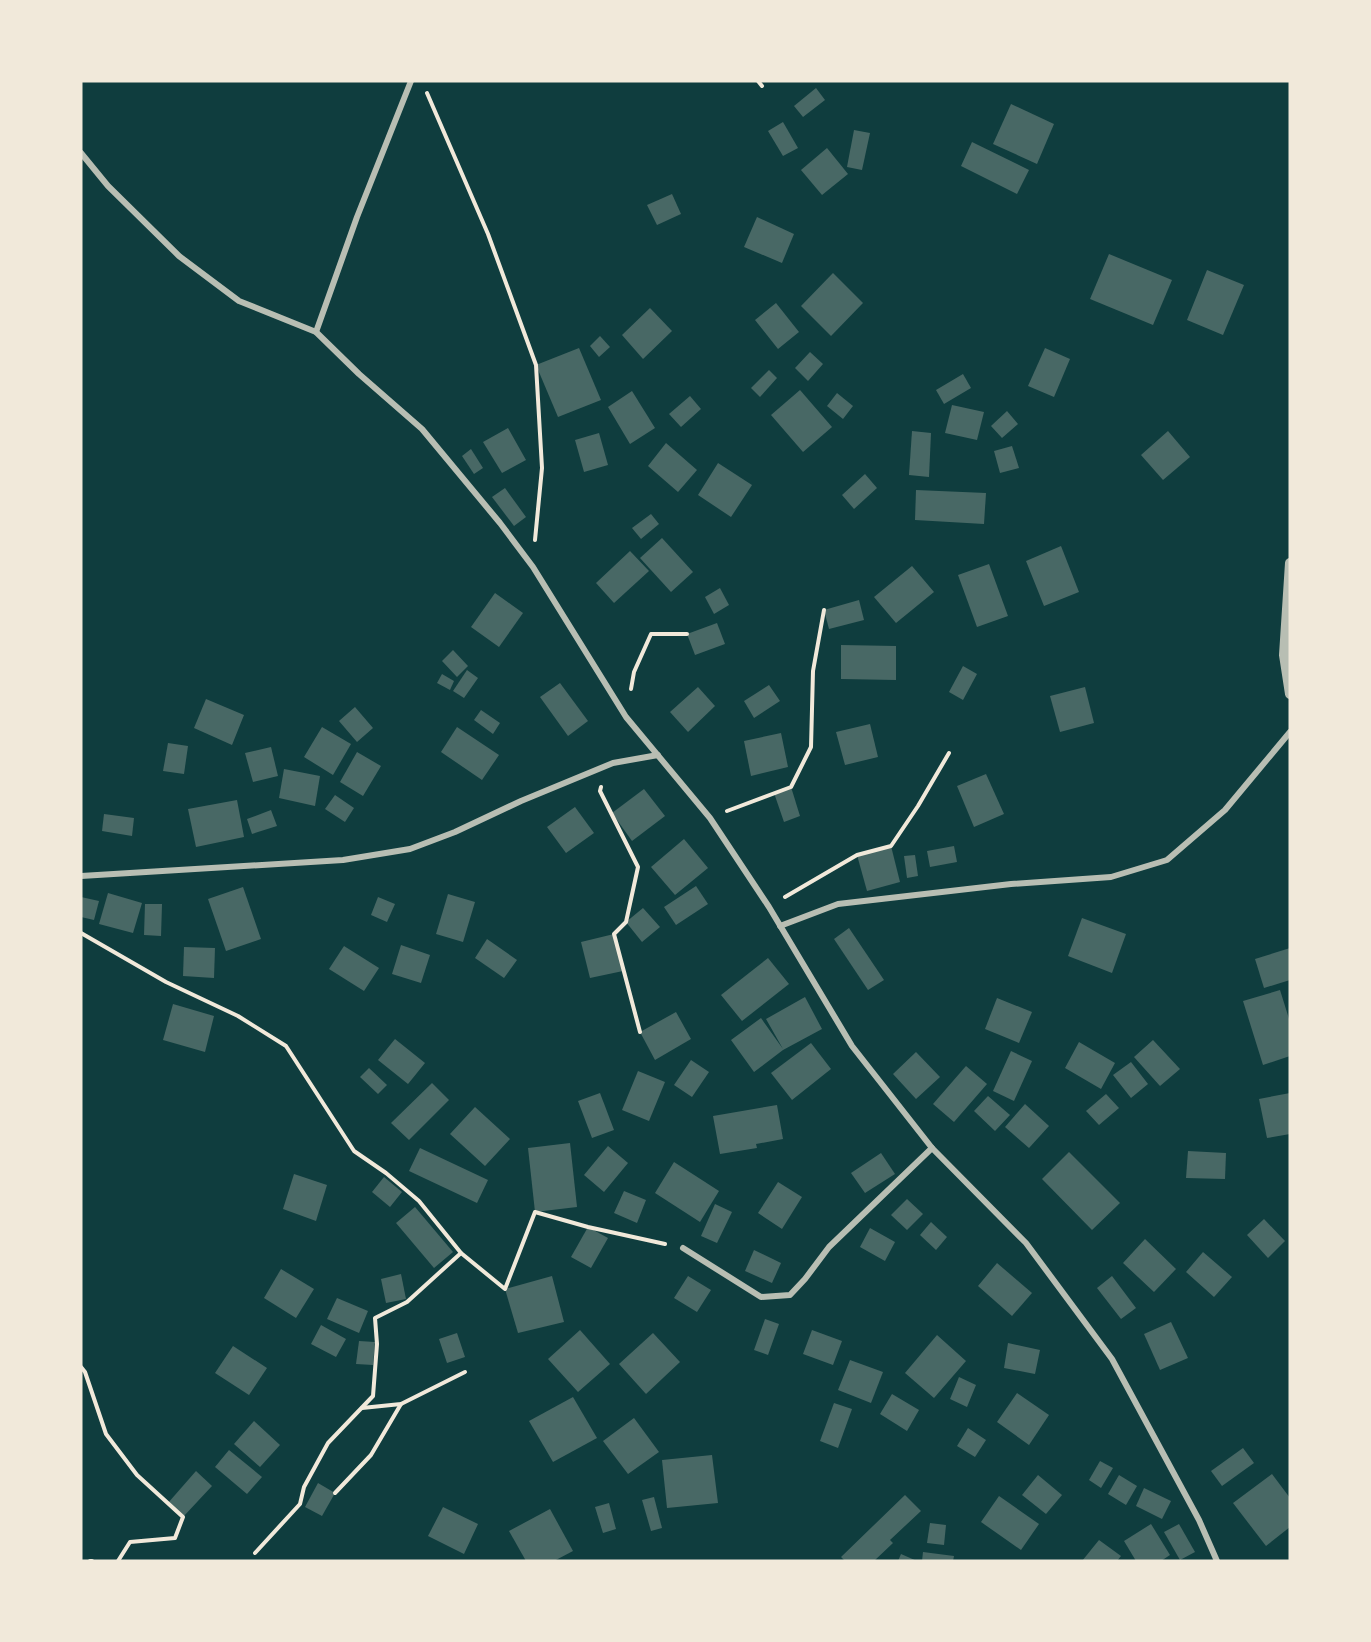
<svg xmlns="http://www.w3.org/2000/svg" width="1371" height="1642" viewBox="0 0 1371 1642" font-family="Cabin,sans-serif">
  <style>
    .building { fill: #486865 }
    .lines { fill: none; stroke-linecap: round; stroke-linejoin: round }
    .path { stroke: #f1e9da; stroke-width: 4 }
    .minor { stroke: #b8beb3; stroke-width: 6 }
    .tertiary { stroke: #b8beb3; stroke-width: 10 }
  </style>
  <rect width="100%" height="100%" fill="#0f3d3e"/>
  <g class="building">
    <path d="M816,88L825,100L803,117L794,106Z"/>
    <path d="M1011,104L1054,124L1037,164L993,144Z"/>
    <path d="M783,122L798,148L783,156L768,131Z"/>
    <path d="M854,130L870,133L862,170L847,167Z"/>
    <path d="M972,142L1029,170L1017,194L961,166Z"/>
    <path d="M827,148L848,174L822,195L801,170Z"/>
    <path d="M672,194L681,214L657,225L647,205Z"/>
    <path d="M757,217L794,234L782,263L744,247Z"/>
    <path d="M1109,254L1172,280L1153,325L1090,299Z"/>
    <path d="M1207,270L1244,285L1223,335L1187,320Z"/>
    <path d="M833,273L863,303L831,336L801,306Z"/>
    <path d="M776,303L799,332L778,349L755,320Z"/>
    <path d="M650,308L672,331L643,359L622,335Z"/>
    <path d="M600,336L610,347L599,357L590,346Z"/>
    <path d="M579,348L601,400L558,417L536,365Z"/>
    <path d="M1045,348L1070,359L1054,397L1028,386Z"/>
    <path d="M810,352L823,364L808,381L795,368Z"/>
    <path d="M769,370L777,378L760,397L751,388Z"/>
    <path d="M963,374L971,388L944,404L936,390Z"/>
    <path d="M800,390L832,427L803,452L771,415Z"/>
    <path d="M632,391L655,428L630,444L608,407Z"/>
    <path d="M837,393L853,406L843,419L827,406Z"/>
    <path d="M690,396L701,409L681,427L669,414Z"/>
    <path d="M952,405L984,412L977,440L945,433Z"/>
    <path d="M1007,411L1018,424L1002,438L991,426Z"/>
    <path d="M508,428L526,460L502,473L483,442Z"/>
    <path d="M912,431L931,433L929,477L909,475Z"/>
    <path d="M1168,431L1190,457L1163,480L1141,455Z"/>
    <path d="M599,433L608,465L584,472L575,440Z"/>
    <path d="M666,443L697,470L678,492L648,466Z"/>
    <path d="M1012,446L1019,468L1000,473L994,451Z"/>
    <path d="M471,449L483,468L474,474L462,456Z"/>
    <path d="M718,463L752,485L731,517L698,495Z"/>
    <path d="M865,474L877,488L854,509L842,495Z"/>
    <path d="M505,488L526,517L514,526L492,497Z"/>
    <path d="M916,490L986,493L984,524L915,520Z"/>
    <path d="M651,514L659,524L641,539L632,528Z"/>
    <path d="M662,538L693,572L671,592L640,558Z"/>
    <path d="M1061,546L1079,592L1044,606L1026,561Z"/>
    <path d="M630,551L649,571L614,603L596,583Z"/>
    <path d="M989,564L1008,616L977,627L958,575Z"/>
    <path d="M912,566L934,592L896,623L874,597Z"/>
    <path d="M720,588L729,605L714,614L705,597Z"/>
    <path d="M495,593L523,613L499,647L471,627Z"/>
    <path d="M859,600L864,620L829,629L824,610Z"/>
    <path d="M717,623L725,644L695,655L687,634Z"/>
    <path d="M841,645L896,646V680L841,679Z"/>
    <path d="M453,650L468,666L457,677L442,661Z"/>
    <path d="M963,666L977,674L963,700L949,692Z"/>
    <path d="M467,670L478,678L464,698L453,691Z"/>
    <path d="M442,674L454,681L450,690L437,683Z"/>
    <path d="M560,683L588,721L568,736L540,697Z"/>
    <path d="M769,685L780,701L754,718L744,701Z"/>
    <path d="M698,687L715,706L688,732L670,712Z"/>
    <path d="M1085,687L1094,723L1060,732L1050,696Z"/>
    <path d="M206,699L244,715L232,745L194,728Z"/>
    <path d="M355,707L373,728L357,742L339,721Z"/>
    <path d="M481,710L500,723L493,734L474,720Z"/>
    <path d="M870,724L878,757L845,765L836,732Z"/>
    <path d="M322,727L351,744L333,775L304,757Z"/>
    <path d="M457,727L499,755L482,780L441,752Z"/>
    <path d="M781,733L788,767L751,776L744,741Z"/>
    <path d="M168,743L188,746L184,774L163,771Z"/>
    <path d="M271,747L278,776L253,782L245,753Z"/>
    <path d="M357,752L381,766L363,796L340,782Z"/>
    <path d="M284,769L320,776L315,806L279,798Z"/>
    <path d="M986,774L1004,814L974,827L957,786Z"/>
    <path d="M791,787L800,816L784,822L774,793Z"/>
    <path d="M644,789L665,816L632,841L612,813Z"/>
    <path d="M335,795L354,808L345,822L325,809Z"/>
    <path d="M237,800L244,837L196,847L188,809Z"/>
    <path d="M575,807L594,833L566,853L547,827Z"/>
    <path d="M271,810L277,826L252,834L247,819Z"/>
    <path d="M104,814L134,818L132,836L102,831Z"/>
    <path d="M684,839L708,868L675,895L651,867Z"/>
    <path d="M891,846L900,882L867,891L857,855Z"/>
    <path d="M954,846L957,862L930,867L927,851Z"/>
    <path d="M915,855L918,876L907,878L904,856Z"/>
    <path d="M696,886L708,904L676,925L664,907Z"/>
    <path d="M243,887L261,939L226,951L208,899Z"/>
    <path d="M108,893L142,903L133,933L99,924Z"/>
    <path d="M448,894L475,902L463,942L436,934Z"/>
    <path d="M81,897L99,901L94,920L81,917Z"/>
    <path d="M378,897L395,904L387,922L371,915Z"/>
    <path d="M145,904H162L161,936L144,935Z"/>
    <path d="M643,908L660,927L642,942L626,922Z"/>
    <path d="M1082,918L1126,934L1112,973L1068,956Z"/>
    <path d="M849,928L884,980L868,990L834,939Z"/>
    <path d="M614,934L623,971L590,978L581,942Z"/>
    <path d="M487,939L517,960L504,978L475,958Z"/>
    <path d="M401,945L430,955L421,983L392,974Z"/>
    <path d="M344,946L379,968L364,991L329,969Z"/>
    <path d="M184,947L215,948L214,978L183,976Z"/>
    <path d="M1290,948V980L1264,988L1255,959Z"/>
    <path d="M768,958L789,984L742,1021L721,995Z"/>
    <path d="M1280,990L1290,1022V1056L1263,1065L1243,1001Z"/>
    <path d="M805,997L822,1029L783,1050L754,1072L731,1040L761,1018L783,1049L766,1019Z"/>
    <path d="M997,998L1032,1012L1019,1043L985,1029Z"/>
    <path d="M173,1004L214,1016L205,1052L163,1040Z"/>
    <path d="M676,1012L691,1039L655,1060L640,1032Z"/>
    <path d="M395,1039L425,1063L408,1084L378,1060Z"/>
    <path d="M1153,1040L1180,1069L1160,1086L1134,1057Z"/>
    <path d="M1079,1042L1115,1063L1101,1089L1065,1068Z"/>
    <path d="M811,1043L831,1069L792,1100L771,1073Z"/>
    <path d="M1011,1051L1032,1061L1014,1101L993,1091Z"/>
    <path d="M916,1052L940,1077L916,1099L893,1074Z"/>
    <path d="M691,1060L709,1072L692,1097L674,1085Z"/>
    <path d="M1131,1062L1148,1084L1131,1098L1113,1075Z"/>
    <path d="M966,1066L987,1084L954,1122L933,1104Z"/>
    <path d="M369,1068L387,1085L378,1094L360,1077Z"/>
    <path d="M638,1071L665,1082L649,1121L622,1110Z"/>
    <path d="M432,1083L449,1100L409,1140L391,1123Z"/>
    <path d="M600,1093L614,1130L592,1138L578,1101Z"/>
    <path d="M1290,1093V1134L1267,1138L1259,1099Z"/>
    <path d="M1106,1094L1119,1108L1099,1125L1086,1111Z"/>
    <path d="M988,1096L1010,1115L995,1131L974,1111Z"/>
    <path d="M1025,1104L1049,1126L1029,1148L1005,1127Z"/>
    <path d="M777,1105L783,1139L756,1144L757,1148L720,1154L713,1116Z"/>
    <path d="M475,1107L510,1139L485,1166L450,1134Z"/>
    <path d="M570,1143L577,1207L535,1212L528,1148Z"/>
    <path d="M608,1146L628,1163L604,1192L584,1175Z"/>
    <path d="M420,1148L488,1180L477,1203L409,1171Z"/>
    <path d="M1188,1151L1226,1153L1225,1179L1186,1178Z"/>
    <path d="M1069,1152L1120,1203L1092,1230L1042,1179Z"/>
    <path d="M881,1153L895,1174L865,1193L851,1173Z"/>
    <path d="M674,1162L719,1191L700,1222L655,1193Z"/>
    <path d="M294,1174L327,1185L316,1221L283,1209Z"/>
    <path d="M384,1177L402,1192L390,1207L372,1192Z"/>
    <path d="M778,1182L802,1197L782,1229L758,1213Z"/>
    <path d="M624,1191L646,1200L637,1223L614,1213Z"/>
    <path d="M907,1199L923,1214L907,1230L891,1215Z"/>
    <path d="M715,1204L732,1212L717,1243L701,1236Z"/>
    <path d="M415,1207L453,1252L434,1268L396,1223Z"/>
    <path d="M1264,1219L1285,1241L1268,1258L1247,1235Z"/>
    <path d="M931,1222L947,1237L936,1250L920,1235Z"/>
    <path d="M588,1227L608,1238L591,1268L571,1257Z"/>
    <path d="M870,1228L895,1242L885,1261L860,1247Z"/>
    <path d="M1145,1239L1176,1269L1154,1292L1123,1263Z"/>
    <path d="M754,1250L781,1263L772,1283L745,1271Z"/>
    <path d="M1203,1252L1232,1277L1214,1297L1186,1272Z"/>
    <path d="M997,1263L1032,1293L1012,1316L978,1286Z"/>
    <path d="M281,1269L314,1289L296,1318L264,1298Z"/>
    <path d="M401,1274L406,1299L386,1303L381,1279Z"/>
    <path d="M552,1276L564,1322L518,1333L505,1289Z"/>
    <path d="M688,1276L711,1290L697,1312L674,1298Z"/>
    <path d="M1112,1276L1136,1308L1121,1319L1097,1288Z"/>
    <path d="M337,1298L368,1311L359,1333L327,1319Z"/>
    <path d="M765,1319L779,1324L768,1355L754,1350Z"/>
    <path d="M1171,1322L1188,1358L1160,1370L1144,1334Z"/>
    <path d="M321,1325L346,1339L336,1357L311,1344Z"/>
    <path d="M580,1330L610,1364L578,1392L548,1359Z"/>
    <path d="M812,1330L842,1341L833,1365L803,1354Z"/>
    <path d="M457,1333L465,1357L447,1363L439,1339Z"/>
    <path d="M653,1333L680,1362L646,1394L619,1364Z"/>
    <path d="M937,1335L966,1361L934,1398L905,1373Z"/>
    <path d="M359,1341L375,1342L373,1365L356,1364Z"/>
    <path d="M1008,1343L1040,1350L1035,1374L1004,1368Z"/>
    <path d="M233,1346L267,1368L249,1395L215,1373Z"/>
    <path d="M850,1360L883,1372L871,1403L838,1390Z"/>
    <path d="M959,1377L976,1385L967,1407L950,1399Z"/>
    <path d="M1017,1393L1049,1415L1029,1445L997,1422Z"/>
    <path d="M892,1394L919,1410L907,1431L880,1414Z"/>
    <path d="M573,1397L597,1438L553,1462L529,1421Z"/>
    <path d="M834,1403L852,1409L838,1448L820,1441Z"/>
    <path d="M634,1418L659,1452L628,1474L603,1441Z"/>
    <path d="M254,1421L280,1445L260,1467L234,1444Z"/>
    <path d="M968,1428L986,1440L975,1457L957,1446Z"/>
    <path d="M1243,1448L1254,1463L1222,1486L1211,1471Z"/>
    <path d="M229,1450L262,1477L247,1494L215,1467Z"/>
    <path d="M712,1455L718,1503L667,1508L662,1460Z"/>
    <path d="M1100,1461L1113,1468L1101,1488L1089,1480Z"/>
    <path d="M196,1471L212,1486L183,1517L168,1503Z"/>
    <path d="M1272,1474L1290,1498V1527L1266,1546L1233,1503Z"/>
    <path d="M1038,1475L1062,1495L1046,1514L1022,1495Z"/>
    <path d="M1119,1475L1137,1486L1126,1505L1108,1494Z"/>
    <path d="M318,1483L335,1493L322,1516L305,1507Z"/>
    <path d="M1144,1488L1171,1501L1162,1519L1136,1506Z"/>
    <path d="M905,1495L921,1511L890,1540L893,1543L874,1561H845L841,1557Z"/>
    <path d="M999,1496L1039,1524L1021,1550L981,1522Z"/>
    <path d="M654,1497L662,1528L651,1531L642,1500Z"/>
    <path d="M609,1503L616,1529L603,1533L595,1507Z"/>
    <path d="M443,1507L478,1524L464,1554L428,1536Z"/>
    <path d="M550,1509L573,1551L554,1561H526L509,1531Z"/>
    <path d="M930,1523L946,1525L944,1545L927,1543Z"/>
    <path d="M1151,1524L1170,1555L1161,1561H1136L1124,1541Z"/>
    <path d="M1179,1524L1195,1552L1180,1560L1164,1532Z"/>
    <path d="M1099,1540L1121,1556L1117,1561H1082Z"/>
    <path d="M923,1552L954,1556L953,1561H922Z"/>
    <path d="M901,1554L917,1561H898Z"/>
  </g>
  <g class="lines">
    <g class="path">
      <path d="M758,81L762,86"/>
      <path d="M427,93L488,234L536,365L542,468L535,540"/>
      <path d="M631,689L634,672L651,634H687"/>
      <path d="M601,787L600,791L638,867L626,922L614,934L640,1032"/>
      <path d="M727,811L791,787L811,747L813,671L824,610"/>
      <path d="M785,897L857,855L891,846L918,806L949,753"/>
      <path d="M81,933L166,982L238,1016L286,1046L354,1151L386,1173L419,1201L461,1253L505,1289L535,1212L588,1227L665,1244"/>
      <path d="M81,1367L85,1372L106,1434L137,1475L183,1517L175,1538L130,1542L118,1561"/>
      <path d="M362,1408L401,1404L465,1372"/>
      <path d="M335,1493L371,1455L401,1404"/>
      <path d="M255,1553L300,1504L304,1487L328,1443L373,1396L377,1344L375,1318L407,1302L461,1253"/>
      <path d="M90,1561H92"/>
    </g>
    <g class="minor">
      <path d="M81,153L108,186L179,256L239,301L316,332L359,374L422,429L500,523L533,567L626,717L710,818L769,907L852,1046L932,1148L1026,1243L1112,1359L1199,1520L1217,1561"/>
      <path d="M316,332L357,217L411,81"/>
      <path d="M81,876L343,860L410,849L455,832L521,801L613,763L658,755"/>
      <path d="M780,926L838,904L1011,884L1111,877L1167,860L1225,810L1290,732"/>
      <path d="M683,1248L761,1297L790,1295L805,1279L829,1247L932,1148"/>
    </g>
    <path class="tertiary" d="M1290,563L1284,655L1290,694"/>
  </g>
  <rect width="1371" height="1642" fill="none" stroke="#f1e9da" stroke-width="165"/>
</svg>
